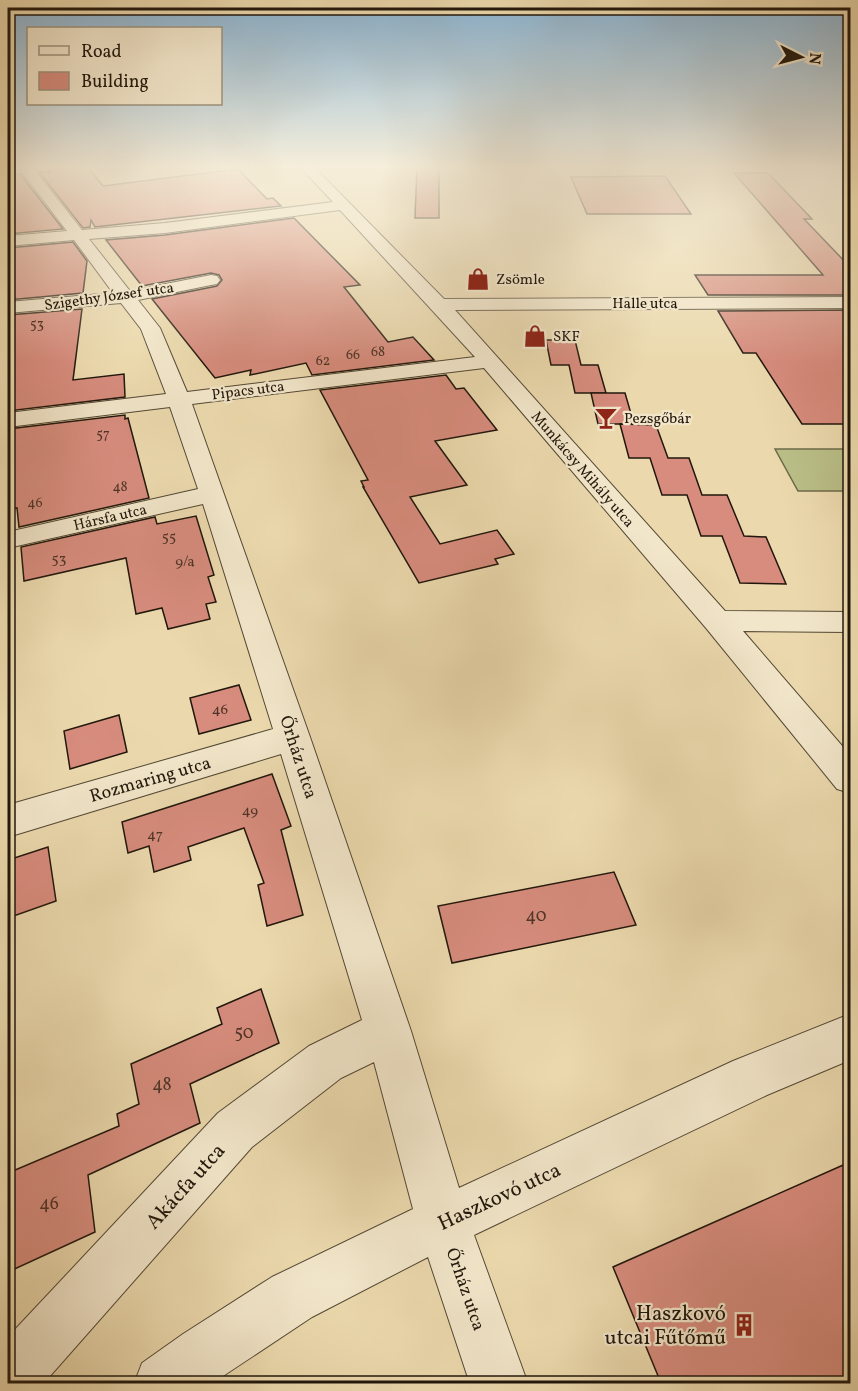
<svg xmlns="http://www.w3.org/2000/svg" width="858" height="1391" viewBox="0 0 858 1391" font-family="Vollkorn,serif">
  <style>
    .green { fill: #babf88; stroke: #6e6b4a; stroke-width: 1.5 }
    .building { fill: #d78c7d; stroke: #21170c; stroke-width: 1.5 }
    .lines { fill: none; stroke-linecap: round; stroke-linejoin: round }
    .minor-casing { stroke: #544834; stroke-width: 2 }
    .minor { fill: #f2e6ca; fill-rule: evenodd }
    .labels { text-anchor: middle; stroke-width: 4.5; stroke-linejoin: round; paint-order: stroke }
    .far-number-label { font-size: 14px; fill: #4e3428 }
    .far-poi-label { font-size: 15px; fill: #21170c; stroke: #f2e6ca; text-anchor: start }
    .far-street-label { font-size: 15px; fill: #21170c; stroke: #f2e6ca }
    .number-label { font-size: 15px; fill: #4e3428 }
    .street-label { font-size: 18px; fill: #21170c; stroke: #f2e6ca }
    .near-number-label { font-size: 18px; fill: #4e3428 }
    .near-street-label { font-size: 21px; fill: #21170c; stroke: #f2e6ca }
    .near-poi-label { font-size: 21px; fill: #21170c; stroke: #f2e6ca; text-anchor: end }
  </style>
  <rect width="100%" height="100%" fill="#ebd9ad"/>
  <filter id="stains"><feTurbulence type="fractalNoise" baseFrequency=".00333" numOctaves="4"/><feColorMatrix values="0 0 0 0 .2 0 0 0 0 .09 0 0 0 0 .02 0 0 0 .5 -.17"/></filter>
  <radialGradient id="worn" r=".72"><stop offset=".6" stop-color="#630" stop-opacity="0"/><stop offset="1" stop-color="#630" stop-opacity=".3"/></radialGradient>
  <path class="green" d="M775,449H850V491H798Z"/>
  <g class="building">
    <path d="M46,167H88L103,186L238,169L267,199L273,198L281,206L95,227L91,220L90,227L83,228L39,172H50Z"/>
    <path d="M417,167H439V218H415Z"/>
    <path d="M734,173H768L812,219H804L850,267V295H708L695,275H823Z"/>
    <path d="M20,174L63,229L8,234V175Z"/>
    <path d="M665,176L691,214H587L571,177Z"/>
    <path d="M294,218L360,285L344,287L388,342L413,337L434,360L312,375L306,363L250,375L251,370L215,378L152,299L217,286L222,280L219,275L211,273L142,286L106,240L165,235Z"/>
    <path d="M73,242L87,261L83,293L8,300V248Z"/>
    <path d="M82,309L73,380L124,374L125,397L8,411V315Z"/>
    <path d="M850,310V424H802L756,353H743L718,311Z"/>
    <path d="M546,340H575L581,365H598L606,393H575L569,365H551Z"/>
    <path d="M446,375L456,389L464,388L497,430L435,441L467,485L410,497L440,544L497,530L514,554L495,559L498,564L419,583L363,487H364L361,481L368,480L320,390Z"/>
    <path d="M591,393H625L634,424H598Z"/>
    <path d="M125,415V419L128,418L149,498L19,527L17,508L8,510V429Z"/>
    <path d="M620,424L656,425L668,458H689L702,495H727L744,536L766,537L786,584L740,583L722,536H701L687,495H662L650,458H629Z"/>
    <path d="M196,516L214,575L208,577L216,602L206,604L210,619L168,629L162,608L136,614L126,558L24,581L21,547L155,517L157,524Z"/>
    <path d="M239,685L251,720L199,734L190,698Z"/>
    <path d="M119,715L127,752L70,769L64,731Z"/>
    <path d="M272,774L291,826L281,830L303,915L267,926L258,885L264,883L244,828L188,847L191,860L154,872L149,846L128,853L122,822Z"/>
    <path d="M48,847L56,901L8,918V860Z"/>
    <path d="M614,872L636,925L452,963L438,906Z"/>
    <path d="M261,989L279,1043L190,1084L200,1123L88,1175L95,1232L8,1272V1173L119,1126L117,1114L139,1104L131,1064L222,1024L217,1008Z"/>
    <path d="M850,1162V1383H661L613,1267Z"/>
  </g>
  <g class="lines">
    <g class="minor-casing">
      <path id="minor" d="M18,167H32L82,230L165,223L333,202L300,167H314L444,299L850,297V308L455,310L725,611L850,612V632L743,631L850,755V793L837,789L706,628L484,368L192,404L310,737L411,1031L459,1188L733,1061L850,1014V1060L767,1095L474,1235L528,1384H470L428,1257L312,1317L211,1384H134L142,1363L183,1334L272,1277L413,1209L374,1062L341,1078L252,1147L43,1384H8V1337L218,1113L309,1046L362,1020L281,754L8,837V805L273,729L203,504L8,548V532L198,489L170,407L8,427V413L166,394L141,329L121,303L8,313V302L113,293L74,240L8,246V236L67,231ZM340,210L475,357L187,392L160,328L138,300L211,285L217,284L220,280L217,276L211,275L130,291L89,239L165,233Z"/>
    </g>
    <use href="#minor" class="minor"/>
  </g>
  <linearGradient id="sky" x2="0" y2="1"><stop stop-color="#8ab5d4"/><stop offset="0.46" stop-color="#f6eeda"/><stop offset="1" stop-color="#f6eeda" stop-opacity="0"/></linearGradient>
  <rect width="858" height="362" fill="url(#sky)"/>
  <defs>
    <g id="shop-bare" transform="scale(1.8)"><path d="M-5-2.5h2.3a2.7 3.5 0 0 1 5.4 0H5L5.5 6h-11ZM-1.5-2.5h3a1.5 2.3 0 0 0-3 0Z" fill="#8f2418" stroke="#f2e6ca" stroke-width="2.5" paint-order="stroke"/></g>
    <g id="bar-bare" transform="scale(1.8)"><path d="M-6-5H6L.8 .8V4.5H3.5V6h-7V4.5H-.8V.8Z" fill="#8f2418" stroke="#f2e6ca" stroke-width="2.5" paint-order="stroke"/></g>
    <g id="building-bare" transform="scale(1.8)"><path d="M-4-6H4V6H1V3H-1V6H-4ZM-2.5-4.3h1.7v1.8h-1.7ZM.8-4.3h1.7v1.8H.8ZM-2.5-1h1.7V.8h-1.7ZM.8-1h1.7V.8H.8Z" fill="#8f2418" stroke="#f2e6ca" stroke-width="2.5" paint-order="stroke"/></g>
  </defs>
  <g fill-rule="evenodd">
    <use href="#shop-bare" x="478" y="279"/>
    <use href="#shop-bare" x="535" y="336"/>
    <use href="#bar-bare" x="606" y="418"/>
    <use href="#building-bare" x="744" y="1325"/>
  </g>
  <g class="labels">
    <g class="far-number-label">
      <text x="37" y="328">53</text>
      <text x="378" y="356">68</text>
      <text x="353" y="359">66</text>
      <text x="323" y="365">62</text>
      <text x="103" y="438">57</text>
      <text x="120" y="491">48</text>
      <text x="35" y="507">46</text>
    </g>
    <g class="far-poi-label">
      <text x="496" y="284">Zsömle</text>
      <text x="553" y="341">SKF</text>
      <text x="624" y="423">Pezsgőbár</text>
    </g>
    <g class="far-street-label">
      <text transform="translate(109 296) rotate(-8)" y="5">Szigethy József utca</text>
      <text x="645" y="308">Halle utca</text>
      <text transform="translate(248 390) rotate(-7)" y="5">Pipacs utca</text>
      <text transform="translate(583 469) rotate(49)" y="5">Munkácsy Mihály utca</text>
      <text transform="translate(110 517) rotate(-13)" y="5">Hársfa utca</text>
    </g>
    <g class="number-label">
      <text x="169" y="541">55</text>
      <text x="59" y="563">53</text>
      <text x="185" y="566">9/a</text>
      <text x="220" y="714">46</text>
      <text x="250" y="815">49</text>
      <text x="155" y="839">47</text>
    </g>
    <g class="street-label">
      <text transform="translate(299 757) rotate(72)" y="6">Őrház utca</text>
      <text transform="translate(150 779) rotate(-16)" y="6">Rozmaring utca</text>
      <text transform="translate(466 1289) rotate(71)" y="6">Őrház utca</text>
    </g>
    <g class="near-number-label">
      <text x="536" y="921">40</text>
      <text x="244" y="1038">50</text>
      <text x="162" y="1090">48</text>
      <text x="49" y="1209">46</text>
    </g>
    <g class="near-street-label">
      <text transform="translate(185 1186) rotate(-48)" y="7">Akácfa utca</text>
      <text transform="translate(499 1196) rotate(-25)" y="7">Haszkovó utca</text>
    </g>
    <g class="near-poi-label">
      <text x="726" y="1320">Haszkovó<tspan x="726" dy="24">utcai Fűtőmű</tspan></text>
    </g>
  </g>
  <rect width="858" height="1391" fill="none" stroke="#ebd9ad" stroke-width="30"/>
  <rect x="9" y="9" width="840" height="1373" fill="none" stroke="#21170c" stroke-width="3"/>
  <rect x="15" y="15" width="828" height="1361" fill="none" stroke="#21170c" stroke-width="1.5"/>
  <rect x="27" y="27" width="195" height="78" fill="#f2e6ca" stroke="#9e937e" stroke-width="1.5"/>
  <rect x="39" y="46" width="30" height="9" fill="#f2e6ca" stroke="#9e937e" stroke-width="1.5"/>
  <text x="81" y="57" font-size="18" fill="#21170c">Road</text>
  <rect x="39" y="72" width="30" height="18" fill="#d78c7d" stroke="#9e937e" stroke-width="1.5"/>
  <text x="81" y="87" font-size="18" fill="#21170c">Building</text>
  <g transform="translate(801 57) rotate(96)" stroke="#f2e6ca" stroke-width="4.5" paint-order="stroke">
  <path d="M0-4.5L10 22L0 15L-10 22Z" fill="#21170c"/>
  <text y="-9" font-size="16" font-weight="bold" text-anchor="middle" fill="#21170c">N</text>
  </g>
  <rect width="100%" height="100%" filter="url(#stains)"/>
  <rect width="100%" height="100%" fill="url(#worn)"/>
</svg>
